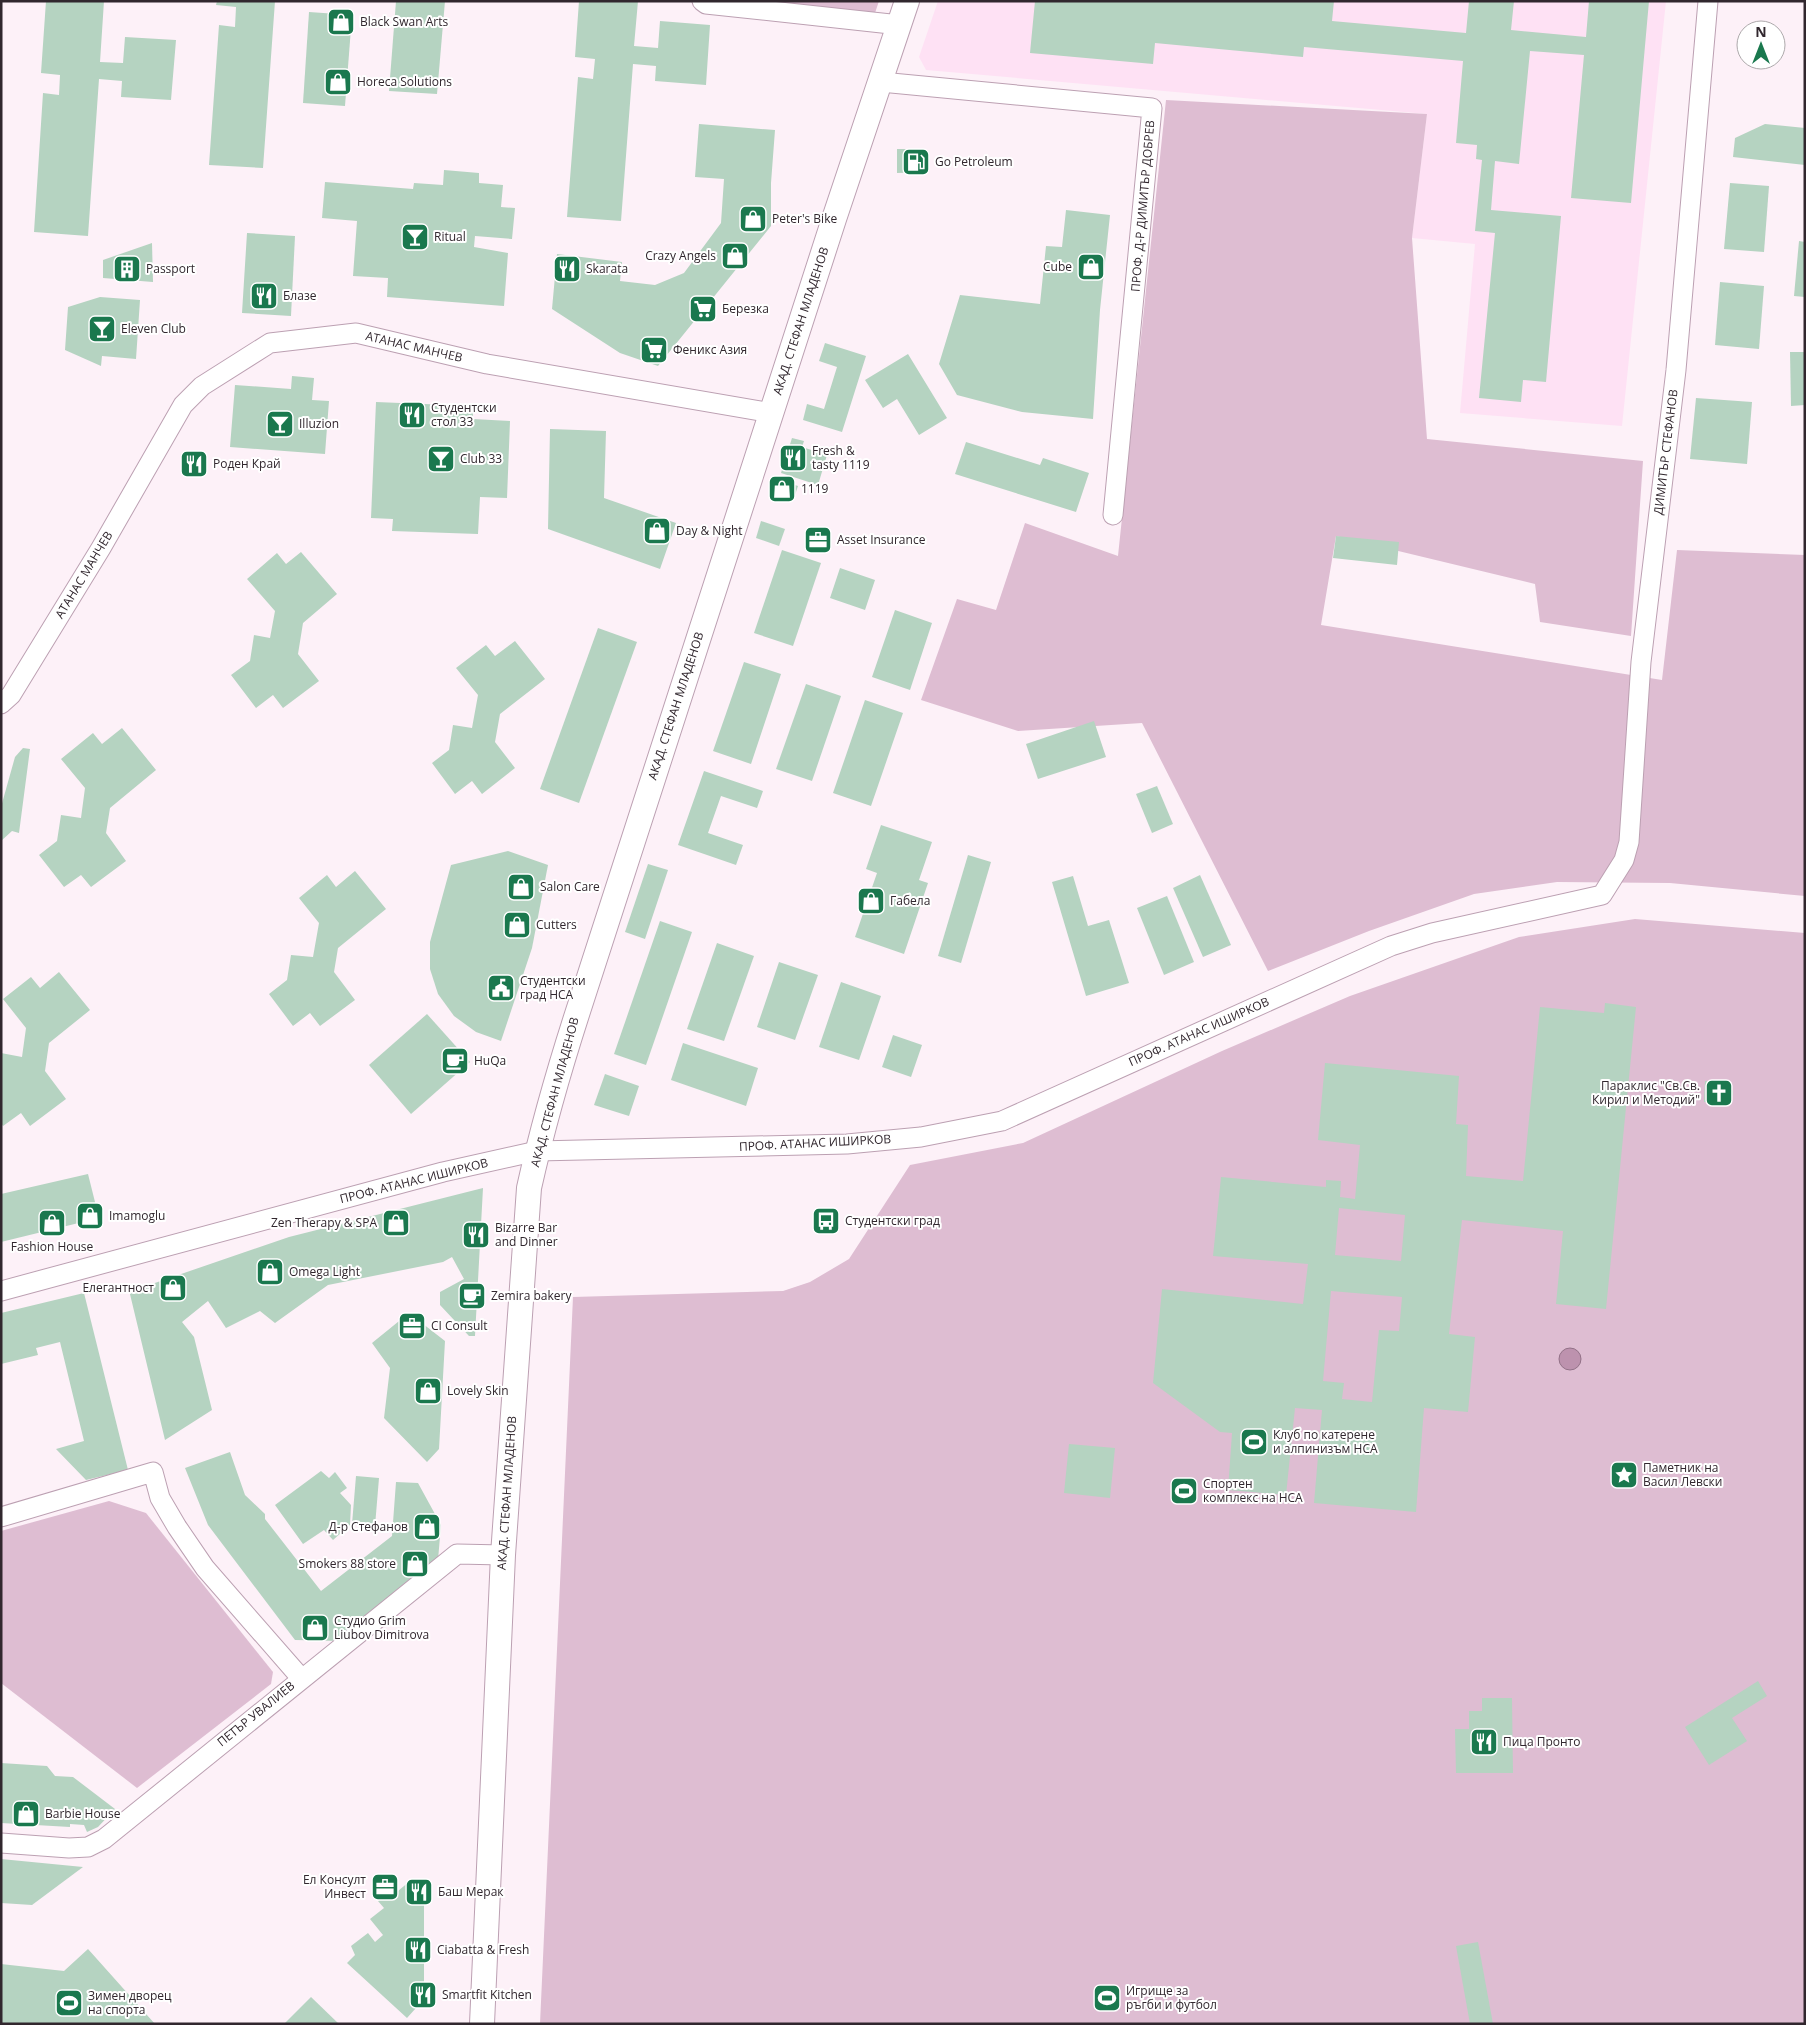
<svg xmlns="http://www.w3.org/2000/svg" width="1806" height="2025" viewBox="0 0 1806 2025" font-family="'Open Sans',sans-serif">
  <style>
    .built { fill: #fee1f4 }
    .green { fill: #debdd2 }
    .water { fill: #bd92ae; stroke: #937288 }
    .building { fill: #b5d3c1; fill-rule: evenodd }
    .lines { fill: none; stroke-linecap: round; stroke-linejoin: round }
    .minor-casing { stroke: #bca0b2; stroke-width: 21 }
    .tertiary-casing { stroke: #bca0b2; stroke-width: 26 }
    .minor { stroke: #fff; stroke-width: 19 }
    .tertiary { stroke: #fff; stroke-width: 24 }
    .labels { text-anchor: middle; stroke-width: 4; stroke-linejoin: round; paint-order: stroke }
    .poi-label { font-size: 12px; fill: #31272e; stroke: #fff; text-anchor: start }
    .street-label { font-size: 12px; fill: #31272e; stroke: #fff }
  </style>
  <rect width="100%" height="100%" fill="#fdf1f8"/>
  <path class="built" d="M938,1H1666L1622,426L1460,413L1475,244L1412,238L1427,114L926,70L919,57Z"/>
  <g class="green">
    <path d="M702,1H879L872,22Z"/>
    <path d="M1166,100L1427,114L1412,238L1427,439L1643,461L1631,636L1540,622L1535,584L1336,536L1321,625L1662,680L1677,550L1805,555V896L1670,883L1557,882L1474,894L1369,931L1268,971L1142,723L1018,731L921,700L957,599L996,610L1025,523L1118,556Z"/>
    <path d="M1635,919L1805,933V2024H540L573,1297L783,1291L810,1282L849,1259L910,1165L1023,1143L1222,1051L1350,996L1519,937Z"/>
    <path d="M109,1501L146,1513L273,1672L271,1684L137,1788L1,1683V1531Z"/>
  </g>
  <circle class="water" cx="1570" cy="1359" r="11"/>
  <g class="building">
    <path d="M46,1H104L100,62L123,63L125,37L176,40L171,100L121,97L122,81L99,79L88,236L34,232L43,93L59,95L60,75L41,73Z"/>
    <path d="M217,1H275L263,168L209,165L219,25L235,27L236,7L216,5Z"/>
    <path d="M396,1H445L437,94L389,91Z"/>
    <path d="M579,1H638L634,46L658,48L660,21L710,25L706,85L655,81L656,66L633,64L621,221L567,217L578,77L593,79L595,59L575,57Z"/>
    <path d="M1035,1H1334L1332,21L1466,33L1469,1H1514L1511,30L1586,37L1589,1H1649L1631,203L1571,198L1584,55L1530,51L1519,164L1495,161L1491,210L1561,216L1546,382L1523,380L1521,402L1479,398L1495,233L1475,231L1482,160L1476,159L1477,145L1456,143L1463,61L1304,47L1303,57L1155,43L1153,64L1030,53Z"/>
    <path d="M309,12L352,15L345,106L303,103Z"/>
    <path d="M699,124L775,130L771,183V226L658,366L620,353L552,309L557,254L622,262L620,281L655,285L684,273L721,223L724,179L695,177Z"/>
    <path d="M1765,124L1805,128V165L1733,157L1735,138Z"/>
    <path d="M897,149H925L926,172L897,173Z"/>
    <path d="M444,170L479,173V183L503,185L501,207L515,208L512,239L475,236L474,247L508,253L504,306L387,297L388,278L353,276L357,221L322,218L325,182L413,189L414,183L443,185Z"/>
    <path d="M1730,183L1769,186L1764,252L1724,249Z"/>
    <path d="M1066,210L1110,215L1100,310L1093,419L1022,412L957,395L939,364L960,295L1040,304L1046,246L1062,247Z"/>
    <path d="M247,233L295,236L291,316L242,313Z"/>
    <path d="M1799,241L1805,242V297L1794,296Z"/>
    <path d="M152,243L153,282L103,278V260Z"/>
    <path d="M1720,282L1764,286L1759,349L1715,345Z"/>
    <path d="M100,297L140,300L136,359L102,356L101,366L65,350L68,307Z"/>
    <path d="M825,343L866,356L842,432L803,420L807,404L824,409L837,367L819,361Z"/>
    <path d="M1790,352H1805V405L1791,406Z"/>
    <path d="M908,354L947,418L919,435L897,399L883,408L865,380Z"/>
    <path d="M292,376L314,378L312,400L329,401L325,454L230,447L235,385L291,389Z"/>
    <path d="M1696,398L1752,402L1747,464L1690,459Z"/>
    <path d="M376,402L473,406V419L510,421L507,498L480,497L478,534L392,531L393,519L371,518Z"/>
    <path d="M550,429L606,431L604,498L676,523L660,569L548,529Z"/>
    <path d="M792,438L804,441L802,447L827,455L818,485L781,473Z"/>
    <path d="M966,442L1040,465L1043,458L1089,473L1076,512L955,474Z"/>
    <path d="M779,480L798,486L793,501L774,495Z"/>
    <path d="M761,521L785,529L779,546L756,538Z"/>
    <path d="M1336,536L1399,542L1397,565L1333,558Z"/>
    <path d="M782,550L821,563L793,646L754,633Z"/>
    <path d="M301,552L337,594L303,623L298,654L319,681L283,708L273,695L256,708L231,675L250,661L254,635L270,638L275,611L247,579L277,553L286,564Z"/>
    <path d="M840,568L875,580L865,610L830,598Z"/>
    <path d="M895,610L932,623L910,690L872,677Z"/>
    <path d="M598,628L637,642L579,803L540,789Z"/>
    <path d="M515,641L545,679L500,714L495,742L515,768L482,794L472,781L455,794L432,763L449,750L453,725L472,728L478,695L456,668L486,645L495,656Z"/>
    <path d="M744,662L781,674L751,764L713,751Z"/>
    <path d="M806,684L841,696L812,781L776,769Z"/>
    <path d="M865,700L903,713L871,806L833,793Z"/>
    <path d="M1094,721L1106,757L1038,779L1026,744Z"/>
    <path d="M122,728L156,770L110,808L106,833L126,861L91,887L81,875L64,887L39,855L57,841L61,815L81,818L85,788L61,759L93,733L102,744Z"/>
    <path d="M23,748L30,749L19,833L12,831L1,841V807L15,757Z"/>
    <path d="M704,771L763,791L757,808L721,796L708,833L743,845L736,865L678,845Z"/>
    <path d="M1157,786L1173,824L1152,833L1136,794Z"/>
    <path d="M881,825L932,842L919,880L928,883L904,954L855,937L877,873L866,869Z"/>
    <path d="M508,851L548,865L532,948L501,1041L476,1032L454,1016L438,994L430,969V942L451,865Z"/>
    <path d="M968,855L991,862L961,963L938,956Z"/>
    <path d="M648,864L668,870L645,939L625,932Z"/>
    <path d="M355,871L386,909L338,948L334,972L355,1000L320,1026L310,1013L293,1026L269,994L287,980L291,955L313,957L319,923L299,898L327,875L336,887Z"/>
    <path d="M1200,875L1231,945L1203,957L1173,888Z"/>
    <path d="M1073,876L1088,926L1109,920L1129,983L1086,996L1052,882Z"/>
    <path d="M1167,896L1194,962L1164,975L1137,908Z"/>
    <path d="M660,921L692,932L646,1065L614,1054Z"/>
    <path d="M717,943L754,956L724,1041L687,1029Z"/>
    <path d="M779,962L818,975L795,1040L757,1027Z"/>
    <path d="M59,972L90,1010L49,1043L45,1071L66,1099L30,1126L21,1113L3,1126L1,1123V1053L22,1057L26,1028L3,999L31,977L40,988Z"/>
    <path d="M841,982L881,996L859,1060L819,1047Z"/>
    <path d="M1605,1003L1636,1007L1606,1309L1556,1304L1563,1231L1462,1220L1449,1334L1475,1337L1468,1412L1424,1408L1416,1512L1314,1503L1322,1410L1295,1408L1286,1495L1228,1490L1232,1433L1220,1432L1153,1383L1162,1289L1303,1304L1308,1264L1213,1256L1221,1177L1326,1187V1180L1341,1181L1340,1197L1355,1199L1360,1145L1318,1140L1325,1063L1459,1076L1456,1124L1468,1125L1466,1176L1523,1181L1540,1007L1604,1013ZM1339,1208L1405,1215L1401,1261L1335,1255ZM1331,1291L1402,1297L1399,1331L1379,1330L1372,1402L1342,1399L1344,1383L1323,1381Z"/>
    <path d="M427,1014L470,1062L411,1114L369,1065Z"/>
    <path d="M893,1035L922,1045L911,1077L882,1067Z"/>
    <path d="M683,1043L758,1068L746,1106L671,1080Z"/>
    <path d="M605,1074L639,1086L629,1116L594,1105Z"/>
    <path d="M1705,1081L1727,1084L1733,1091V1095L1726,1101L1704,1102Z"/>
    <path d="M88,1174L99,1218L1,1242V1194Z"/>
    <path d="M483,1188L475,1336H469L440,1305V1292L464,1279L452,1257L443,1262L328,1285L275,1323L260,1311L226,1328L208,1301L182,1322L194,1337L212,1410L165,1440L129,1290L149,1285L289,1237Z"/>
    <path d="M84,1293L128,1470L86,1480L56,1449L84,1441L60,1342L36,1348L38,1355L1,1364V1313Z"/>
    <path d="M409,1313L445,1341L439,1449L427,1462L384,1418L390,1368L372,1343Z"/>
    <path d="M1069,1444L1115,1448L1110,1498L1064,1493Z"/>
    <path d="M230,1452L245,1495L265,1514V1519L321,1591L392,1536L396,1482L418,1483L441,1525L438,1560L340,1641L295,1640L208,1525L185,1468Z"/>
    <path d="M321,1471L329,1478L335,1472L347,1488L340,1493L351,1505L350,1525L333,1540L324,1530L303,1544L275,1505Z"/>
    <path d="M356,1476L379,1478L375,1526L352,1524Z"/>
    <path d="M1758,1681L1767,1696L1732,1718L1747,1741L1709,1765L1685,1727Z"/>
    <path d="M1482,1698H1512L1513,1773H1456L1455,1729H1469V1711H1482Z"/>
    <path d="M1,1763L47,1766L55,1776L73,1777L115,1809L98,1827L87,1832L84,1825L70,1824V1827L1,1823Z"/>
    <path d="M1,1859L83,1867L32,1905L1,1903Z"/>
    <path d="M410,1881L424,1888V1999L407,2018L347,1963L355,1955L351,1946L368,1933L375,1942L383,1935L370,1919L384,1908L378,1901L385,1896L381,1891L391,1882L398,1891Z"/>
    <path d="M1478,1942L1493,2024H1470L1456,1946Z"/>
    <path d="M88,1949L155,2024H1V1964L64,1971Z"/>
    <path d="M311,1997L339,2024H284Z"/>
  </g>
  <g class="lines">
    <g class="minor-casing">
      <g id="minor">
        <path d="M702,1L706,4L900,25"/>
        <path d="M881,82L1152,108L1113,515"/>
        <path d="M1,704L11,695L101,548L183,405L202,386L270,343L356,333L487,364L772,413"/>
        <path d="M1,1291L443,1172L537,1151L847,1144L921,1137L1002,1121L1391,946L1432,933L1602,895L1624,860L1629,842L1641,662L1676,370L1708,1"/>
        <path d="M1,1517L153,1472L160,1498L177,1527L205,1568L301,1678"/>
        <path d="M1,1843L69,1848L88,1847L104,1839L457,1554L503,1555"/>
      </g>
    </g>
    <g class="tertiary-casing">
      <path id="tertiary" d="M482,2024L503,1555L529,1188C543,1125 561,1063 581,1002L834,219L907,1"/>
    </g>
    <use href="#minor" class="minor"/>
    <use href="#tertiary" class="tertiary"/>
  </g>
  <defs>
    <g id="shop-square" transform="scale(1.4375)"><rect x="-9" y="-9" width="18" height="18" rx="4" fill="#1a784e" stroke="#fff"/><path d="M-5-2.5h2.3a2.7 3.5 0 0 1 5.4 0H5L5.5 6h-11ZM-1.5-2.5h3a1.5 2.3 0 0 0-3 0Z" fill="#fff"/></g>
    <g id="fuel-square" transform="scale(1.4375)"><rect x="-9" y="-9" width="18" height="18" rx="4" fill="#1a784e" stroke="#fff"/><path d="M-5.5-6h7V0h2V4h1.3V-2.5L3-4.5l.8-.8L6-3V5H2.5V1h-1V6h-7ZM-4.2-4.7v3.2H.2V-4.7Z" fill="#fff"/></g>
    <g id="bar-square" transform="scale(1.4375)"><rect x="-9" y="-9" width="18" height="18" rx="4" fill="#1a784e" stroke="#fff"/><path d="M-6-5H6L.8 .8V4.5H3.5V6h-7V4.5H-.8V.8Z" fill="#fff"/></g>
    <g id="building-square" transform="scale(1.4375)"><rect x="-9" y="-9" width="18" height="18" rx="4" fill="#1a784e" stroke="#fff"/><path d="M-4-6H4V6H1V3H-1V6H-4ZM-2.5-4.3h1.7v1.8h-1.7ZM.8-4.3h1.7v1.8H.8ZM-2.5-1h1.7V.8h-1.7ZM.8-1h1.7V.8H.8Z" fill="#fff"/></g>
    <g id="restaurant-square" transform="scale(1.4375)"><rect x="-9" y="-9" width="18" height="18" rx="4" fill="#1a784e" stroke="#fff"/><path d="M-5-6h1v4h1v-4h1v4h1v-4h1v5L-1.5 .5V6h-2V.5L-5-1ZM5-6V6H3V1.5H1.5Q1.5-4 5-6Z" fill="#fff"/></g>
    <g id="supermarket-square" transform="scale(1.4375)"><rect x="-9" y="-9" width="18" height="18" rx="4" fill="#1a784e" stroke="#fff"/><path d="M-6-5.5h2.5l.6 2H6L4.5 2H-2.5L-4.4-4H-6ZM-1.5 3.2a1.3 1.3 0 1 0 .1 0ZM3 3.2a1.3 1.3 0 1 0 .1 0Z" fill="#fff"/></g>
    <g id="office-square" transform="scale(1.4375)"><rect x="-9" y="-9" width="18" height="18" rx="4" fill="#1a784e" stroke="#fff"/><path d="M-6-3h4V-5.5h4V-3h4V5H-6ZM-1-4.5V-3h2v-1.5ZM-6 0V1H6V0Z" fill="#fff"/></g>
    <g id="civic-square" transform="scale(1.4375)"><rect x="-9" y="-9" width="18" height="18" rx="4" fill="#1a784e" stroke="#fff"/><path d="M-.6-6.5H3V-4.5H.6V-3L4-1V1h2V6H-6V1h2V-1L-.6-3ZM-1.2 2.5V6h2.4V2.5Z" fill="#fff"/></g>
    <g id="cafe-square" transform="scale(1.4375)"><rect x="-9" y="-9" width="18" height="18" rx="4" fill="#1a784e" stroke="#fff"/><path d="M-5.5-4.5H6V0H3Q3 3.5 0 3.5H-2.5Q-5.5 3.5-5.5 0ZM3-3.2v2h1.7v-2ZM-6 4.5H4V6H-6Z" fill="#fff"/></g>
    <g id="church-square" transform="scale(1.4375)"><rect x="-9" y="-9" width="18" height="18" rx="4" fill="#1a784e" stroke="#fff"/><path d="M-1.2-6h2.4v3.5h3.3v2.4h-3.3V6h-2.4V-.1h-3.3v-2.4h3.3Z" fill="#fff"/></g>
    <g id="bus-square" transform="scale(1.4375)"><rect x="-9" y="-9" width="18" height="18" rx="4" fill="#1a784e" stroke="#fff"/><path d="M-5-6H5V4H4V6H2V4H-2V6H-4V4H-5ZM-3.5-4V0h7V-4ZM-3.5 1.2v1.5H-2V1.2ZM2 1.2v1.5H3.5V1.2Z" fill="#fff"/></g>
    <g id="stadium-square" transform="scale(1.4375)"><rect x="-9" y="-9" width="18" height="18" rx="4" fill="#1a784e" stroke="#fff"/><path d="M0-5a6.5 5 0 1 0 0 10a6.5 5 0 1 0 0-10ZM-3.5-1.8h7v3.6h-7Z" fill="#fff"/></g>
    <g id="sight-square" transform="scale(1.4375)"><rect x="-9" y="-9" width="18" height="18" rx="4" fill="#1a784e" stroke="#fff"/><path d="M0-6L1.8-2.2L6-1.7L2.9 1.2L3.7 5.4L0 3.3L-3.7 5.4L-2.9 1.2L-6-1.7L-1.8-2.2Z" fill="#fff"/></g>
  </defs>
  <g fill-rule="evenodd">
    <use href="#shop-square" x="341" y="22"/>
    <use href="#shop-square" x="338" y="82"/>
    <use href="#fuel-square" x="916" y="162"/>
    <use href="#shop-square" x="753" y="219"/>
    <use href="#bar-square" x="415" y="237"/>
    <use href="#shop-square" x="735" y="256"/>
    <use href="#shop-square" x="1091" y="267"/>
    <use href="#building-square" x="127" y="269"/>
    <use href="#restaurant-square" x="567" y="269"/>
    <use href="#restaurant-square" x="264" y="296"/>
    <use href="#supermarket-square" x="703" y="309"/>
    <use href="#bar-square" x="102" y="329"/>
    <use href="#supermarket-square" x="654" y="350"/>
    <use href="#restaurant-square" x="412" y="415"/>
    <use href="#bar-square" x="280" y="424"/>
    <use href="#restaurant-square" x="793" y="458"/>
    <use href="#bar-square" x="441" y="459"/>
    <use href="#restaurant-square" x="194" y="464"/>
    <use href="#shop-square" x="782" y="489"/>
    <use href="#shop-square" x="657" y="531"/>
    <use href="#office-square" x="818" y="540"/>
    <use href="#shop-square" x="521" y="887"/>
    <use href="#shop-square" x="871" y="901"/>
    <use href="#shop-square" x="517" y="925"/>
    <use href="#civic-square" x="501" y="988"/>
    <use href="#cafe-square" x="455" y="1061"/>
    <use href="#church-square" x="1719" y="1093"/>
    <use href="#shop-square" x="90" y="1216"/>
    <use href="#bus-square" x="826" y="1221"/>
    <use href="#shop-square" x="52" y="1223"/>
    <use href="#shop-square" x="396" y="1223"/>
    <use href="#restaurant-square" x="476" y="1235"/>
    <use href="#shop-square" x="270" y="1272"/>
    <use href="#shop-square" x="173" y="1288"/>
    <use href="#cafe-square" x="472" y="1296"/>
    <use href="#office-square" x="412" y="1326"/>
    <use href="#shop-square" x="428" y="1391"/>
    <use href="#stadium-square" x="1254" y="1442"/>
    <use href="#sight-square" x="1624" y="1475"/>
    <use href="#stadium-square" x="1184" y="1491"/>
    <use href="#shop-square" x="427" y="1527"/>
    <use href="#shop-square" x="415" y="1564"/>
    <use href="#shop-square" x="315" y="1628"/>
    <use href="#restaurant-square" x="1484" y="1742"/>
    <use href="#shop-square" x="26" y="1814"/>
    <use href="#office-square" x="385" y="1887"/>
    <use href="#restaurant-square" x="419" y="1892"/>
    <use href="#restaurant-square" x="418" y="1950"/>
    <use href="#restaurant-square" x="423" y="1995"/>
    <use href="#stadium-square" x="1107" y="1998"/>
    <use href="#stadium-square" x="69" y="2003"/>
  </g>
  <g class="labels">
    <g class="poi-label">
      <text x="360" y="26">Black Swan Arts</text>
      <text x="357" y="86">Horeca Solutions</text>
      <text x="935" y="166">Go Petroleum</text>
      <text x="772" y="223">Peter's Bike</text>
      <text x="434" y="241">Ritual</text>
      <text x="716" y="260" text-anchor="end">Crazy Angels</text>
      <text x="1072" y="271" text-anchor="end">Cube</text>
      <text x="146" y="273">Passport</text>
      <text x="586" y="273">Skarata</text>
      <text x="283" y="300">Блазе</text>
      <text x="722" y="313">Березка</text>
      <text x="121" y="333">Eleven Club</text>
      <text x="673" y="354">Феникс Азия</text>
      <text x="431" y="412">Студентски<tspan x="431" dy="14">стол 33</tspan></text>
      <text x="299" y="428">Illuzion</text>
      <text x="812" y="455">Fresh &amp;<tspan x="812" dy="14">tasty 1119</tspan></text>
      <text x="460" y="463">Club 33</text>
      <text x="213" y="468">Роден Край</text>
      <text x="801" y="493">1119</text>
      <text x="676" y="535">Day &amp; Night</text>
      <text x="837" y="544">Asset Insurance</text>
      <text x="540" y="891">Salon Care</text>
      <text x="890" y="905">Габела</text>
      <text x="536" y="929">Cutters</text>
      <text x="520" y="985">Студентски<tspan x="520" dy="14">град НСА</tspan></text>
      <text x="474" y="1065">HuQa</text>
      <text x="1700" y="1090" text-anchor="end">Параклис "Св.Св.<tspan x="1700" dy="14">Кирил и Методий"</tspan></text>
      <text x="109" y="1220">Imamoglu</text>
      <text x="845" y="1225">Студентски град</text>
      <text x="377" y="1227" text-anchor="end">Zen Therapy &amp; SPA</text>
      <text x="495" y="1232">Bizarre Bar<tspan x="495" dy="14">and Dinner</tspan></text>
      <text x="52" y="1251" text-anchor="middle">Fashion House</text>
      <text x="289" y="1276">Omega Light</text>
      <text x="154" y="1292" text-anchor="end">Елегантност</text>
      <text x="491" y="1300">Zemira bakery</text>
      <text x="431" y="1330">CI Consult</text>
      <text x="447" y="1395">Lovely Skin</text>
      <text x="1273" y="1439">Клуб по катерене<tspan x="1273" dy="14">и алпинизъм НСА</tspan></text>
      <text x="1643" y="1472">Паметник на<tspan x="1643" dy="14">Васил Левски</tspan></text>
      <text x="1203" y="1488">Спортен<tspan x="1203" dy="14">комплекс на НСА</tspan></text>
      <text x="408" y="1531" text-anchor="end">Д-р Стефанов</text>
      <text x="396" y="1568" text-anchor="end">Smokers 88 store</text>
      <text x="334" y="1625">Студио Grim<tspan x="334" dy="14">Liubov Dimitrova</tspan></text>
      <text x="1503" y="1746">Пица Пронто</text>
      <text x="45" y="1818">Barbie House</text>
      <text x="366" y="1884" text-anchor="end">Ел Консулт<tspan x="366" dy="14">Инвест</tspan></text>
      <text x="438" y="1896">Баш Мерак</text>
      <text x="437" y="1954">Ciabatta &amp; Fresh</text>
      <text x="1126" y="1995">Игрище за<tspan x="1126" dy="14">ръгби и футбол</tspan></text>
      <text x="442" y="1999">Smartfit Kitchen</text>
      <text x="88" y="2000">Зимен дворец<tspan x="88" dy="14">на спорта</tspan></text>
    </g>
    <g class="street-label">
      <text transform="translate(1143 206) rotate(-85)" y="4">ПРОФ. Д-Р ДИМИТЪР ДОБРЕВ</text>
      <text transform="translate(801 321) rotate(-72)" y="4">АКАД. СТЕФАН МЛАДЕНОВ</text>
      <text transform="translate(414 347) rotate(13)" y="4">АТАНАС МАНЧЕВ</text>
      <text transform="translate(1666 452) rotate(-83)" y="4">ДИМИТЪР СТЕФАНОВ</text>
      <text transform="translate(84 575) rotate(-59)" y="4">АТАНАС МАНЧЕВ</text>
      <text transform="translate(676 706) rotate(-72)" y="4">АКАД. СТЕФАН МЛАДЕНОВ</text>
      <text transform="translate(1199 1032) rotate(-24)" y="4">ПРОФ. АТАНАС ИШИРКОВ</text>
      <text transform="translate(555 1092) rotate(-75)" y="4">АКАД. СТЕФАН МЛАДЕНОВ</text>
      <text transform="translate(815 1143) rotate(-3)" y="4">ПРОФ. АТАНАС ИШИРКОВ</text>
      <text transform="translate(414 1181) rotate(-14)" y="4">ПРОФ. АТАНАС ИШИРКОВ</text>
      <text transform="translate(507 1493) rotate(-86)" y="4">АКАД. СТЕФАН МЛАДЕНОВ</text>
      <text transform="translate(256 1714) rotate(-39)" y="4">ПЕТЪР УВАЛИЕВ</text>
    </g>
  </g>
  <rect width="1806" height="2025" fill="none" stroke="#31272e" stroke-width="5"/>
  <g transform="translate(1761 45)"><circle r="24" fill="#ffffff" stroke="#ada9ab"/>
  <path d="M0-4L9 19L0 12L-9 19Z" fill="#1a784e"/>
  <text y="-8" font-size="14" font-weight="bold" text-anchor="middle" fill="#31272e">N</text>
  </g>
</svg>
